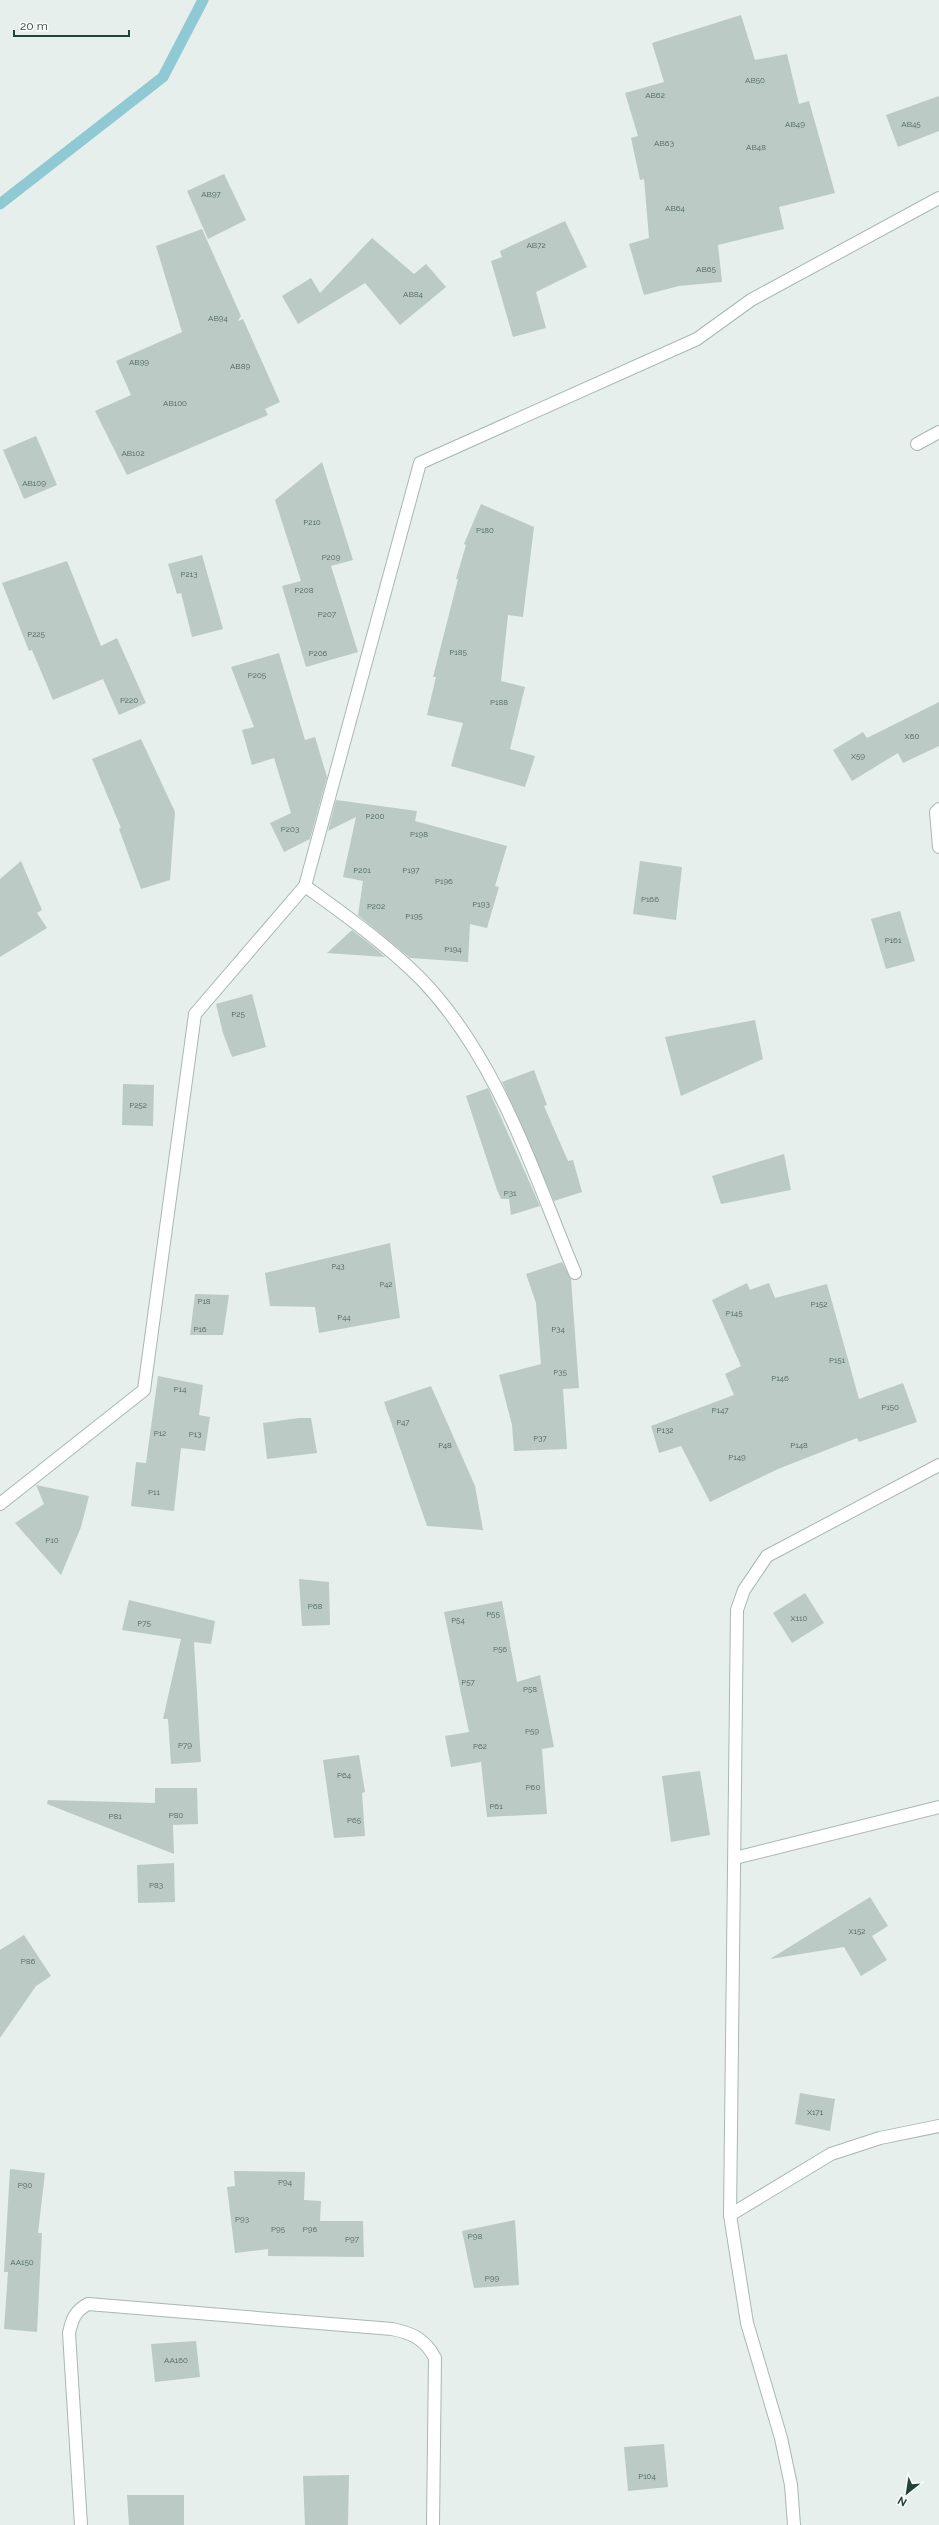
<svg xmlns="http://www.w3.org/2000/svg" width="939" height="2525" viewBox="0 0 939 2525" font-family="Raleway,sans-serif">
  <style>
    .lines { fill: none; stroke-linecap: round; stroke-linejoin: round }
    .stream { stroke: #8ec9d4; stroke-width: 11 }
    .building { fill: #bbcac4 }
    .service-casing { stroke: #a8b8b2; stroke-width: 14 }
    .minor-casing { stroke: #a8b8b2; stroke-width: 14 }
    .service { stroke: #fff; stroke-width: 12 }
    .minor { stroke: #fff; stroke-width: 12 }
    .labels { text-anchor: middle; stroke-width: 4; stroke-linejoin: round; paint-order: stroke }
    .number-label { font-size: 8px; fill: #4a645c }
  </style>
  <rect width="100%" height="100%" fill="#e6efeb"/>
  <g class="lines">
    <path class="stream" d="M0,204L163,77L203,0"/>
  </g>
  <g class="building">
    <path d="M741,15L755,60L787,54L799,104L809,101L835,193L779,207L784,229L718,245L722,282L679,286L644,295L629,244L649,238L644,179L640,180L631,138L638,136L625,93L664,82L652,43Z"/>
    <path d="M939,96V131L898,147L886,115Z"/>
    <path d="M224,174L246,220L208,239L187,191Z"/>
    <path d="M565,221L587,267L536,292L546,328L513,337L491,261L502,257L500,251Z"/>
    <path d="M202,229L241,316L238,321L243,319L280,402L265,409L268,415L127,475L95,411L131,395L116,361L182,332L156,246Z"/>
    <path d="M372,238L414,274L426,264L446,287L400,325L365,283L298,324L282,296L311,278L320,293Z"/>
    <path d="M36,436L57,485L24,499L3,450Z"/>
    <path d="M322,462L353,560L331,566L358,652L306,667L282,586L301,581L275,500Z"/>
    <path d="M481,504L534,527L523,617L508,615L501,681L525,687L510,749L535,756L525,787L451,766L463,723L427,715L436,677H433L458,579H456L466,545L464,544Z"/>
    <path d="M202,555L223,629L192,637L181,593L177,594L168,564Z"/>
    <path d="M67,561L101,646L117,638L146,703L119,715L103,679L53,700L32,650L29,651L2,583Z"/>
    <path d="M279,653L305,740L315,737L327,777L310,839L284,852L270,823L291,813L274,758L252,765L242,730L254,727L231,667Z"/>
    <path d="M939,702V746L903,763L898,753L852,781L833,750L863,732L867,738Z"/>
    <path d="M141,739L175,812L170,880L141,889L119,829L121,828L92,759Z"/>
    <path d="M336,800L417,811L415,821L507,846L495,886L499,887L487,928L470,924L468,962L410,958L358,915L363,881L343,877L356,817L328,831Z"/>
    <path d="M21,861L42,910L37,913L47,928L0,957V879Z"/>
    <path d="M640,861L682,867L676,920L633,914Z"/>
    <path d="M900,911L915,961L886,969L871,919Z"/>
    <path d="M352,930L375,948L385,957L327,953Z"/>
    <path d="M252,994L266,1047L232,1057L223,1033L216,1004Z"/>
    <path d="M755,1020L763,1059L681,1096L665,1037Z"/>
    <path d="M534,1070L547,1105L544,1106L568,1161L573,1160L582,1192L554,1201L502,1082Z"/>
    <path d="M123,1084L154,1085L153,1126L122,1125Z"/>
    <path d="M488,1088L540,1206L511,1215L509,1199H501L497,1190L466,1096Z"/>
    <path d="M784,1154L791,1190L721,1204L712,1176Z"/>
    <path d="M390,1243L400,1318L319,1333L315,1307L270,1306L265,1273Z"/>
    <path d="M562,1262L571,1279L579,1388L563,1389L567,1449L514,1451L512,1425L499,1375L541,1364L536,1303L526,1274Z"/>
    <path d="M747,1283L750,1290L769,1283L775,1298L827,1284L859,1399L903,1383L917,1422L859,1442L857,1438L778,1469L710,1502L681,1446L659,1453L651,1426L734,1395L725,1374L741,1366L712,1300Z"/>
    <path d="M195,1294L229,1295L223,1335H190Z"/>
    <path d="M158,1376L203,1385L199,1415L210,1417L205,1451L181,1448L174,1511L131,1506L136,1462L146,1463Z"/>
    <path d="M431,1386L475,1486L483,1530L427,1526L384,1402Z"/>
    <path d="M299,1418H311L317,1453L267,1459L263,1423Z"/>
    <path d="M36,1485L89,1496L81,1527L61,1575L15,1523L44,1504Z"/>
    <path d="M299,1579L329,1582L330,1625L302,1626Z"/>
    <path d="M805,1593L824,1623L792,1643L773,1613Z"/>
    <path d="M129,1600L215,1621L211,1644L194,1642L201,1762L171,1764L168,1719H163L181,1639L122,1630Z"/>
    <path d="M502,1601L517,1682L540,1675L554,1747L542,1749L547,1814L487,1817L481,1762L451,1767L445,1736L469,1732L444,1612Z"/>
    <path d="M359,1755L365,1792L362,1793L365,1836L334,1838L323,1760Z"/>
    <path d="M700,1771L710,1835L671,1842L662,1776Z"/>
    <path d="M155,1788H197L198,1824L173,1825L174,1854L47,1804L48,1800L155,1803Z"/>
    <path d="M174,1863L175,1902L138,1903L137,1865Z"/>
    <path d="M870,1897L888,1926L872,1936L887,1960L861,1976L844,1947L770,1959Z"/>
    <path d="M24,1935L51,1976L36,1986L0,2038V1950Z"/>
    <path d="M800,2093L835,2099L830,2131L795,2124Z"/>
    <path d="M10,2169L45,2173L38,2233H42L37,2332L4,2329L8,2272H4Z"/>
    <path d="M234,2171L305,2172L304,2200L321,2201L320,2221H363L364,2257L268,2256V2249L235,2253L227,2187L235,2186Z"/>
    <path d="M515,2220L519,2285L474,2288L462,2231Z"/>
    <path d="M196,2341L200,2377L155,2382L151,2344Z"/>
    <path d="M664,2444L668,2487L628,2491L624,2447Z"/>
    <path d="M349,2475L348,2525H305L303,2476Z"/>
    <path d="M127,2495H184V2525H129Z"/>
  </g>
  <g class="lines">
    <g class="service-casing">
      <g id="service">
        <path d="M917,444L939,432"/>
        <path d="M939,809L936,812L939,847"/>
        <path d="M305,886C345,915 386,944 421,979C498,1059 533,1172 575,1273"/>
      </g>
    </g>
    <g class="minor-casing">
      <g id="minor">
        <path d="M0,1504L144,1390L195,1014L305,886L420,463L697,339L751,300L939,198"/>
        <path d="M735,1858L939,1807"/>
        <path d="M730,2215L831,2154L880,2138L939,2126"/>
        <path d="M81,2525L69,2333C72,2319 75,2311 88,2304L392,2329C412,2333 425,2339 435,2358L433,2525"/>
        <path d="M794,2525L791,2485L781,2438L747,2323L730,2215L737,1610L744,1590L767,1556L939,1465"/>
      </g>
    </g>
    <use href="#service" class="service"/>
    <use href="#minor" class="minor"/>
  </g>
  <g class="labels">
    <g class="number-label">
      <text x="755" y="83">AB50</text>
      <text x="655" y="98">AB62</text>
      <text x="795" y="127">AB49</text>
      <text x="911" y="127">AB45</text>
      <text x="664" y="146">AB63</text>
      <text x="756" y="150">AB48</text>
      <text x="211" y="197">AB97</text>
      <text x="675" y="211">AB64</text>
      <text x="536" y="248">AB72</text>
      <text x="706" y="272">AB65</text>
      <text x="413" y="297">AB84</text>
      <text x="218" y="321">AB94</text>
      <text x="139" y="365">AB99</text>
      <text x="240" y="369">AB89</text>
      <text x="175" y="406">AB100</text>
      <text x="133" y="456">AB102</text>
      <text x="34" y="486">AB109</text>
      <text x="312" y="525">P210</text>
      <text x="485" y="533">P180</text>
      <text x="331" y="560">P209</text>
      <text x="189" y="577">P213</text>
      <text x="304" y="593">P208</text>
      <text x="327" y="617">P207</text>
      <text x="36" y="637">P225</text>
      <text x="458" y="655">P185</text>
      <text x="318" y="656">P206</text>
      <text x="257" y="678">P205</text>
      <text x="129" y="703">P220</text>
      <text x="499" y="705">P188</text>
      <text x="912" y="739">X60</text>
      <text x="858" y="759">X59</text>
      <text x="375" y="819">P200</text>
      <text x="290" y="832">P203</text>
      <text x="419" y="837">P198</text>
      <text x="362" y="873">P201</text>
      <text x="411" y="873">P197</text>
      <text x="444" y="884">P196</text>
      <text x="650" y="902">P166</text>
      <text x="481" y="907">P193</text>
      <text x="376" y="909">P202</text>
      <text x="414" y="919">P195</text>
      <text x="893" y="943">P161</text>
      <text x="453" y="952">P194</text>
      <text x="238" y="1017">P25</text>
      <text x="138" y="1108">P252</text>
      <text x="510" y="1196">P31</text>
      <text x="338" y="1269">P43</text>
      <text x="386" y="1287">P42</text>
      <text x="204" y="1304">P18</text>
      <text x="819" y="1307">P152</text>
      <text x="734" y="1316">P145</text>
      <text x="344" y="1320">P44</text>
      <text x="200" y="1332">P16</text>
      <text x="558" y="1332">P34</text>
      <text x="837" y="1363">P151</text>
      <text x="560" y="1375">P35</text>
      <text x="780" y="1381">P146</text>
      <text x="180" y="1392">P14</text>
      <text x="890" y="1410">P150</text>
      <text x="720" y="1413">P147</text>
      <text x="403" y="1425">P47</text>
      <text x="665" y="1433">P132</text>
      <text x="160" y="1436">P12</text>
      <text x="195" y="1437">P13</text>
      <text x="540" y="1441">P37</text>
      <text x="445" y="1448">P48</text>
      <text x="799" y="1448">P148</text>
      <text x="737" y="1460">P149</text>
      <text x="154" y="1495">P11</text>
      <text x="52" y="1543">P10</text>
      <text x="315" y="1609">P68</text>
      <text x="493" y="1617">P55</text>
      <text x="799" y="1621">X110</text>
      <text x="458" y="1623">P54</text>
      <text x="144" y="1626">P75</text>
      <text x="500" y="1652">P56</text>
      <text x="468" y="1685">P57</text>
      <text x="530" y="1692">P58</text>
      <text x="532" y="1734">P59</text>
      <text x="185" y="1748">P79</text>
      <text x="480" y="1749">P62</text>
      <text x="344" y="1778">P64</text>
      <text x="533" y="1790">P60</text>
      <text x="496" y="1809">P61</text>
      <text x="176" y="1818">P80</text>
      <text x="115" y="1819">P81</text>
      <text x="354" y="1823">P65</text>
      <text x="156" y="1888">P83</text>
      <text x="857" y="1934">X152</text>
      <text x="28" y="1964">P86</text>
      <text x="815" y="2115">X171</text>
      <text x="285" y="2185">P94</text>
      <text x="25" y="2188">P90</text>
      <text x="242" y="2222">P93</text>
      <text x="278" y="2232">P95</text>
      <text x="310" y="2232">P96</text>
      <text x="475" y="2239">P98</text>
      <text x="352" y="2242">P97</text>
      <text x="22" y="2265">AA150</text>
      <text x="492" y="2281">P99</text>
      <text x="176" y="2363">AA160</text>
      <text x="647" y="2479">P104</text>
    </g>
  </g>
  <g transform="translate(907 2493) rotate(210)" stroke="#f7fbf9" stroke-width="3" paint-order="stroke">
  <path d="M0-3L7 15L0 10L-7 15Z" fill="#24423a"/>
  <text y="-6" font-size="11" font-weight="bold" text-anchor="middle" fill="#24423a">N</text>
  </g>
  <path d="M14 30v6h115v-6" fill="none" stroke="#24423a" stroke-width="2"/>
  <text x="20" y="30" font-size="12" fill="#24423a" stroke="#f7fbf9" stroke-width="3" paint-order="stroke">20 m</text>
</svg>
